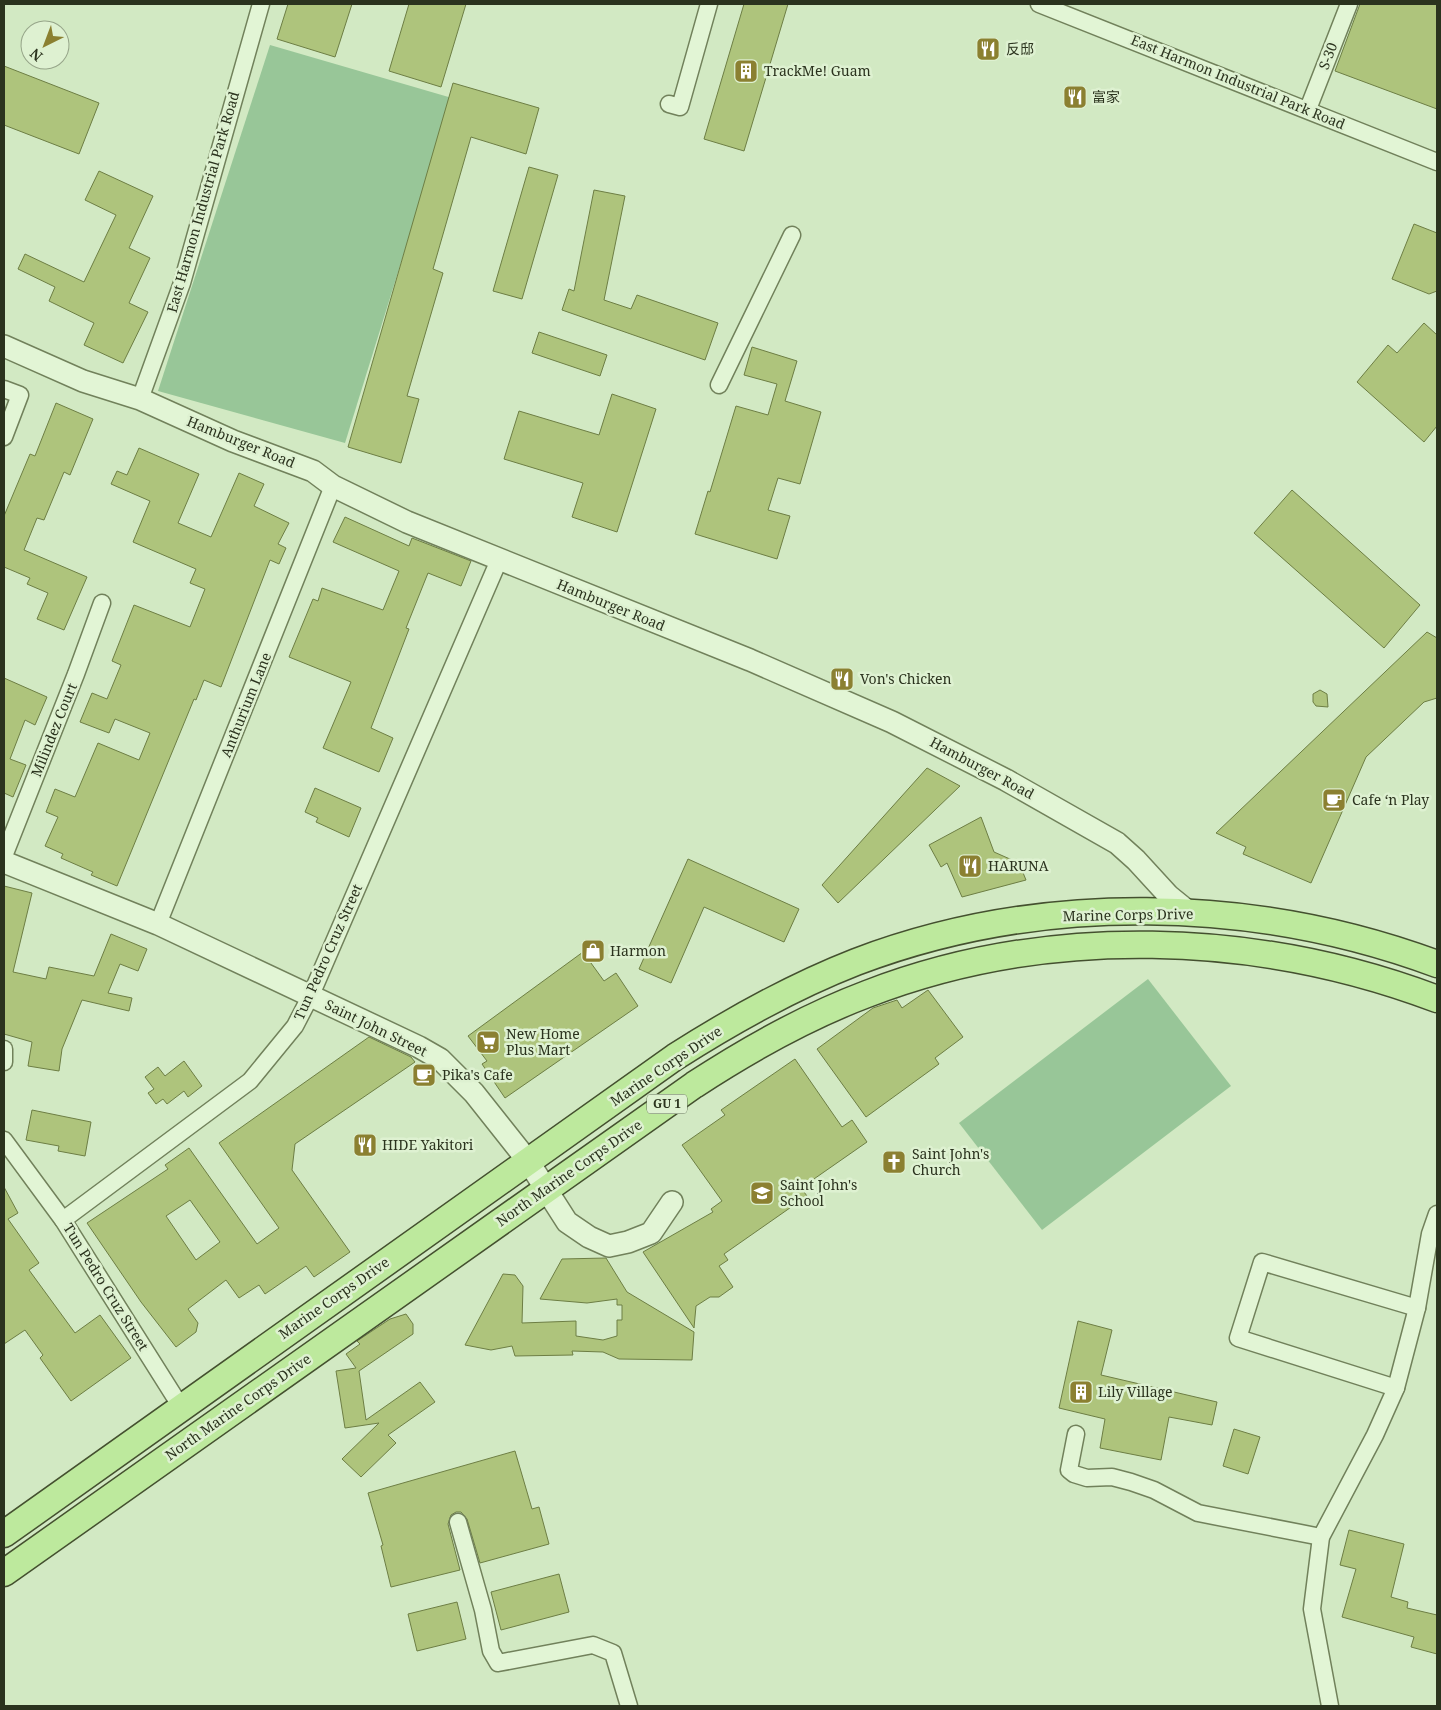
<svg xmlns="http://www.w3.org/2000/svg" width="1441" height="1710" viewBox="0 0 1441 1710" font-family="'Noto Serif','Noto Sans SC',serif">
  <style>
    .green { fill: #98c698 }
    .building { fill: #aec47c; stroke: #6d7e44; fill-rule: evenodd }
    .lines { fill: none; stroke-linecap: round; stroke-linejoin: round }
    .minor-casing { stroke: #71815b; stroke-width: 19 }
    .tertiary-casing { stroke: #71815b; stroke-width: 24 }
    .primary-casing { stroke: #44502f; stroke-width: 29 }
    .minor { stroke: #e2f5d5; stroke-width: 16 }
    .tertiary { stroke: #e2f5d5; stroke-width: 21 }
    .primary { stroke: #bde99d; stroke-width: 26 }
    .labels { text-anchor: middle; stroke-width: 5; stroke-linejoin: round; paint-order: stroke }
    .shield { fill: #def1d1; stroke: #616c54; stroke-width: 1 }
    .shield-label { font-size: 12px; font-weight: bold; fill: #2b331e }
    .poi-label { font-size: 14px; fill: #2b331e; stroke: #def1d1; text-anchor: start }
    .street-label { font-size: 14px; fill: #2b331e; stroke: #def1d1 }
  </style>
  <rect width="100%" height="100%" fill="#d2e9c3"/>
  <g class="green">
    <path d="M270,45L452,98L345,443L158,391Z"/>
    <path d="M1148,979L1231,1086L1042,1230L959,1123Z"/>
  </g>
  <g class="building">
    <path d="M288,4H352L335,57L277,39Z"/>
    <path d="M409,4H466L441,87L389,71Z"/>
    <path d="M744,4H788L744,151L704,139Z"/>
    <path d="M1360,4H1437V109L1335,71Z"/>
    <path d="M4,66L99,103L79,154L4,125Z"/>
    <path d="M453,83L539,108L526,154L471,137L433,269L443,273L407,396L419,399L401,463L348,447Z"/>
    <path d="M529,167L558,175L522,299L493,291Z"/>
    <path d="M99,171L153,196L129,248L150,258L129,303L148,312L123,363L84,345L94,323L49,301L55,287L18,269L25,254L84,282L116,215L85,200Z"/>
    <path d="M594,190L625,196L604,300L631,309L637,295L718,323L705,360L562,310L569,289L574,291Z"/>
    <path d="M1414,224L1437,233V291L1429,294L1392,279Z"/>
    <path d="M1424,323L1437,335V426L1424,442L1357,382L1388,345L1397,353Z"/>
    <path d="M539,332L607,355L600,376L532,353Z"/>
    <path d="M752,347L797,361L785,401L821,412L800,484L778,478L768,510L790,516L777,559L695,534L708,491L710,492L736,406L768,415L777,384L744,375Z"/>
    <path d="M612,394L656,409L617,532L572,517L583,483L504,459L519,411L599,435Z"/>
    <path d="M56,403L93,419L70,475L64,472L44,520L37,518L24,550L87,577L64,630L37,619L48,593L27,584L30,578L4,567V516L30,454L35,456Z"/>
    <path d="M139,448L199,474L178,523L211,537L239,473L264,484L254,506L289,523L278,544L286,548L279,564L270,560L221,687L204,680L196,700L194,699L117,886L91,875L93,872L61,858L63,854L45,846L58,817L46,812L55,789L75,797L98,743L139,760L150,733L115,719L109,733L80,722L92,693L107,699L121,665L112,661L134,605L190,627L205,589L190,583L196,569L133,542L150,501L111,484L117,471L127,475Z"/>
    <path d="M1292,490L1420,605L1384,648L1254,533Z"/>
    <path d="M345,517L409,546L412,538L471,561L461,586L428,573L406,628L409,629L371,728L393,738L379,772L323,748L351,682L289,657L313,599L318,601L322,588L383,610L399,571L333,542Z"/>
    <path d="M1427,632L1437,638V698L1424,702L1366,757L1311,883L1243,854L1246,847L1216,833Z"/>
    <path d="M4,678L47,697L35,725L25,720L10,759L26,765L13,797L4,793Z"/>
    <path d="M1320,690L1327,694L1328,707L1316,706L1313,702V694Z"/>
    <path d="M927,768L960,786L838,903L822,885Z"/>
    <path d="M315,788L361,808L349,837L316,822L318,818L305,812Z"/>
    <path d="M981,817L994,852L1019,863L1026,880L962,897L947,863L941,867L929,845Z"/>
    <path d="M688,859L799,909L784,942L704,907L671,983L639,969Z"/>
    <path d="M4,886L32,893L13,972L46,979L49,967L94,976L111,934L147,949L138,971L120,964L108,993L132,998L129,1011L82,1000L62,1049L59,1071L28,1066L32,1042L4,1034Z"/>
    <path d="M583,952L604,981L616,973L638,1006L505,1098L482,1064L487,1061L468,1036Z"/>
    <path d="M928,990L963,1037L935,1058L939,1064L866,1117L817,1049L873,1008L897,1000L902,1008Z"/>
    <path d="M369,1037L411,1057L415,1062L295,1144L292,1170L350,1252L314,1277L306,1266L265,1294L259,1285L239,1298L226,1280L188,1309L198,1323L196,1332L176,1347L141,1302L87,1223L168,1169L165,1165L189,1148L257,1244L279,1228L219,1143ZM190,1200L220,1242L196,1260L166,1216Z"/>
    <path d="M795,1059L842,1127L852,1120L867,1142L801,1188L807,1196L724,1254L728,1260L719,1266L733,1287L719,1297H710L696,1306L694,1328L643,1252L713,1212L711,1209L722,1201L682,1145L725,1115L721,1110Z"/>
    <path d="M184,1061L202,1086L188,1097L184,1091L167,1104L163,1099L156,1104L148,1093L154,1089L145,1077L158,1067L165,1076Z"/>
    <path d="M32,1110L91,1122L85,1156L58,1151L59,1146L26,1140Z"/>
    <path d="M4,1187L18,1213L8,1219L39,1263L29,1270L75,1333L100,1315L131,1358L71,1401L40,1358L43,1355L25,1330L4,1344Z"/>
    <path d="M606,1258L627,1292L694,1332L692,1360L619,1359L603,1352L572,1351L573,1355L515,1356L512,1346L491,1350L465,1345L503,1274L515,1275L523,1286L522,1323L576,1321V1336L603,1340L617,1336V1320H622V1305H617V1299L587,1303L540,1299L562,1259Z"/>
    <path d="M406,1314L413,1324V1334L359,1371L366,1420L420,1382L435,1402L388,1435L396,1443L361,1477L342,1459L379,1423L345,1428L336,1371L356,1368L346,1354L360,1344L357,1341L390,1319Z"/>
    <path d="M1078,1321L1112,1330L1101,1375L1217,1402L1212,1425L1169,1417L1161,1460L1100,1448L1105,1419L1059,1408Z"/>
    <path d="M1234,1429L1260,1437L1248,1474L1223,1466Z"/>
    <path d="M515,1451L532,1509L539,1507L549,1544L480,1563L467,1519L461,1512H456L451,1515L448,1524L460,1570L391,1587L381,1546L383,1545L368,1493Z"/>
    <path d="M1349,1530L1404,1544L1391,1597L1408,1602L1407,1608L1437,1615V1654L1411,1647L1414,1637L1342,1617L1356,1569L1340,1565Z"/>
    <path d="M559,1574L569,1612L501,1630L491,1592Z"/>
    <path d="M457,1602L466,1639L417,1651L408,1614Z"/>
  </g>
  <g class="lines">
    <g class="minor-casing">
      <g id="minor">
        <path d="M1039,4L1437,162"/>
        <path d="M669,104L680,107L709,4"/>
        <path d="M1308,109L1349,4"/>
        <path d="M719,385L792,235"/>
        <path d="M4,389L20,395L4,437"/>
        <path d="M140,399L182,283L261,4"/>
        <path d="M4,856L76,674L102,603"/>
        <path d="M158,924L333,486"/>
        <path d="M4,1049V1062"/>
        <path d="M4,1140L63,1220L181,1407"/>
        <path d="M63,1220L250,1081L295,1026L311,995L499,560"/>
        <path d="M1396,1388L1238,1338L1262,1262L1417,1308"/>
        <path d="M1076,1434L1069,1470L1074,1474L1087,1478L1112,1477L1131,1482L1154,1490L1198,1513L1321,1537"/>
        <path d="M458,1522L483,1610L491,1651L498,1663L593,1645L613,1653L629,1706"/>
        <path d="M1330,1706L1312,1609L1321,1537L1375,1435L1396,1388L1417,1308L1430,1234L1437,1214"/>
      </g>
    </g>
    <g class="tertiary-casing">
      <g id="tertiary">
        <path d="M4,346L83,381L140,399L233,441L313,471L333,486L407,522L750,660L892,722L1006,780L1117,843L1136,860L1169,896L1190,913"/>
        <path d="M4,862L158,924L419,1047L440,1059L474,1093L528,1161L567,1222L589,1237L609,1246L628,1242L651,1233L672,1202"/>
      </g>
    </g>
    <g class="primary-casing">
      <g id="primary">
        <path d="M4,1534L675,1057C733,1020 792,987 856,962C1040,892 1254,896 1437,964"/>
        <path d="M4,1573L694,1085C749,1049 806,1017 867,994C1048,924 1257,931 1437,999"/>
      </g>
    </g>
    <use href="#minor" class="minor"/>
    <use href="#tertiary" class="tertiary"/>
    <use href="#primary" class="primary"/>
  </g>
  <defs>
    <g id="restaurant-square" transform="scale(1.25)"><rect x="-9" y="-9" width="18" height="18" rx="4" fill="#8b8031" stroke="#def1d1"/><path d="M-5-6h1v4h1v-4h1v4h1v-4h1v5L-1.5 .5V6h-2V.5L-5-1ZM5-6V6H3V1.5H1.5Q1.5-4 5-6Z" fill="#fff"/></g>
    <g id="building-square" transform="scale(1.25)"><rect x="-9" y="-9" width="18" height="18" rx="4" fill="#8b8031" stroke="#def1d1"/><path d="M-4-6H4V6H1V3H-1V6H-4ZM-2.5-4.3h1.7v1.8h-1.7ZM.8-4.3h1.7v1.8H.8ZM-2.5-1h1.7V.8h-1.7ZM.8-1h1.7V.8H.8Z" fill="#fff"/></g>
    <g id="cafe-square" transform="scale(1.25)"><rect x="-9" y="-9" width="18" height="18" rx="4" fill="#8b8031" stroke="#def1d1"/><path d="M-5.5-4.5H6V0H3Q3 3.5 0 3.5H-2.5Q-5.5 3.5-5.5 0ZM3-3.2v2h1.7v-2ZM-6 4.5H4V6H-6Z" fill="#fff"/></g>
    <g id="shop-square" transform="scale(1.25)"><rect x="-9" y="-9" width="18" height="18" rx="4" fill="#8b8031" stroke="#def1d1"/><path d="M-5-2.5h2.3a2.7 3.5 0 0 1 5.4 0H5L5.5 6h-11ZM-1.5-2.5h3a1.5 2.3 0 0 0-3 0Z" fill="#fff"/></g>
    <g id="supermarket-square" transform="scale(1.25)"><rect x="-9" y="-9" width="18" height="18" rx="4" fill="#8b8031" stroke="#def1d1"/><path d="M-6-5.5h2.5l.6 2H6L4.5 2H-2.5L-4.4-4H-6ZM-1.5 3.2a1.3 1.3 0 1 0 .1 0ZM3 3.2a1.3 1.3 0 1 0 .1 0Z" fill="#fff"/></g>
    <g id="church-square" transform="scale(1.25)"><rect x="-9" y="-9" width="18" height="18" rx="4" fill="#8b8031" stroke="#def1d1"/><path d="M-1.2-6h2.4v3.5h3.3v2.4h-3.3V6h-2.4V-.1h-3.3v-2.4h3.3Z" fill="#fff"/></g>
    <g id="school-square" transform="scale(1.25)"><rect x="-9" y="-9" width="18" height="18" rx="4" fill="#8b8031" stroke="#def1d1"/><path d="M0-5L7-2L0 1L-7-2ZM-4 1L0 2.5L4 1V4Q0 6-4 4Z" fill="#fff"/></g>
  </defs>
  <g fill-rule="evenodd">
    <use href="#restaurant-square" x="988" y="49"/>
    <use href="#building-square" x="746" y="71"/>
    <use href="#restaurant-square" x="1075" y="97"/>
    <use href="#restaurant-square" x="842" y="679"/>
    <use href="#cafe-square" x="1334" y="800"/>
    <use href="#restaurant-square" x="970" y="866"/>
    <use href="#shop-square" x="593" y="951"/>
    <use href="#supermarket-square" x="488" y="1042"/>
    <use href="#cafe-square" x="424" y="1075"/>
    <use href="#restaurant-square" x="365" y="1145"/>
    <use href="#church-square" x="894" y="1162"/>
    <use href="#school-square" x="762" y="1193"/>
    <use href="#building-square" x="1081" y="1392"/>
  </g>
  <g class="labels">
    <rect class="shield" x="647" y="1094.5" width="40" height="19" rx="4"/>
    <g class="shield-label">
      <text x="667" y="1108">GU 1</text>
    </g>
    <g class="poi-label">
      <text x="1006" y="54">反邸</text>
      <text x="764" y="76">TrackMe! Guam</text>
      <text x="1092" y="102">富家</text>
      <text x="860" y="684">Von's Chicken</text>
      <text x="1352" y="805">Cafe ‘n Play</text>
      <text x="988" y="871">HARUNA</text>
      <text x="610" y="956">Harmon</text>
      <text x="506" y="1039">New Home<tspan x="506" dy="16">Plus Mart</tspan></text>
      <text x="442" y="1080">Pika's Cafe</text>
      <text x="382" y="1150">HIDE Yakitori</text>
      <text x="912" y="1159">Saint John's<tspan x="912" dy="16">Church</tspan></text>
      <text x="780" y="1190">Saint John's<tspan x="780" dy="16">School</tspan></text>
      <text x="1098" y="1397">Lily Village</text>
    </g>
    <g class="street-label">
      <text transform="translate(1328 56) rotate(-69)" y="5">S-30</text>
      <text transform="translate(1238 82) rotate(22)" y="5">East Harmon Industrial Park Road</text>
      <text transform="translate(203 202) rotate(-74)" y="5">East Harmon Industrial Park Road</text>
      <text transform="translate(241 442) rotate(22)" y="5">Hamburger Road</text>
      <text transform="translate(611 605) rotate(22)" y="5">Hamburger Road</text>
      <text transform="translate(246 705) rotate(-68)" y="5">Anthurium Lane</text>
      <text transform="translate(54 730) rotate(-68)" y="5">Milindez Court</text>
      <text transform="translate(982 768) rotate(28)" y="5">Hamburger Road</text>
      <text transform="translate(1128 915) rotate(-1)" y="5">Marine Corps Drive</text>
      <text transform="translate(328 952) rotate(-66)" y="5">Tun Pedro Cruz Street</text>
      <text transform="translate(376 1028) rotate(26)" y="5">Saint John Street</text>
      <text transform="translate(666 1066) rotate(-34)" y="5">Marine Corps Drive</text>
      <text transform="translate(569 1173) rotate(-35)" y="5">North Marine Corps Drive</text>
      <text transform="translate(106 1287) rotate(58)" y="5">Tun Pedro Cruz Street</text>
      <text transform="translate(334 1298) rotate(-35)" y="5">Marine Corps Drive</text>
      <text transform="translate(238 1407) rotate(-35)" y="5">North Marine Corps Drive</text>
    </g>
  </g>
  <rect width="1441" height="1710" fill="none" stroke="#2b331e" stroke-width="10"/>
  <g transform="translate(45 45) rotate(222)"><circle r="24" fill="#def1d1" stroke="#96a589"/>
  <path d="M0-4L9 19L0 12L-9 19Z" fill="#8b8031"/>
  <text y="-8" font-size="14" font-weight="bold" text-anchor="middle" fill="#2b331e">N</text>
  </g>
</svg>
